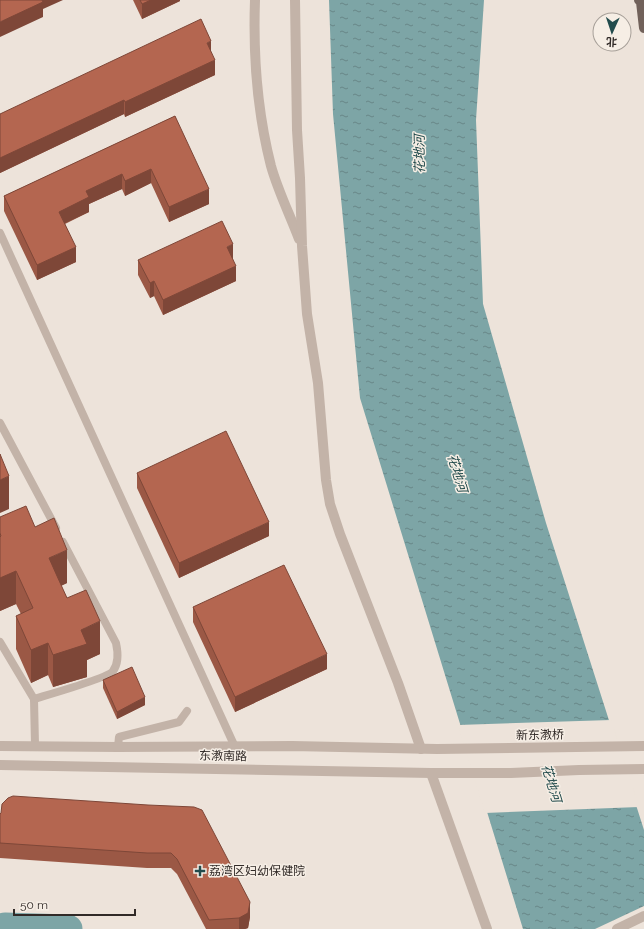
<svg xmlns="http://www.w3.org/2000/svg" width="644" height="929" viewBox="0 0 644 929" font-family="Raleway,'Noto Sans SC',sans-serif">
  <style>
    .water { fill: url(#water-ripples) }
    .pier { fill: #ede3da }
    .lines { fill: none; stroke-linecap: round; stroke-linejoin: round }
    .river { stroke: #7da5a6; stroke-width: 29 }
    .service { stroke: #c3b3a8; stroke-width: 8 }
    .minor { stroke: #c3b3a8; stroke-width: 10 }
    .tertiary { stroke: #c3b3a8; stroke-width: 10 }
    .primary { stroke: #71615a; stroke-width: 10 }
    .wall { fill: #9b5845 }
    .shaded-wall { fill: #7e4738 }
    .building { fill: #b46650; stroke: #7e4738 }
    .poi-dot { fill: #224b4c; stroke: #f6eee5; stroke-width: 1.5 }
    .labels { text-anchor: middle; stroke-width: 3; stroke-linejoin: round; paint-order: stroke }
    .street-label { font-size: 12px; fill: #312a27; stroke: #f6eee5 }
    .poi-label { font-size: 12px; fill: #312a27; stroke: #f6eee5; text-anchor: start }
    .water-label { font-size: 13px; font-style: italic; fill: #224b4c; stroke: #f6eee5 }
  </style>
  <defs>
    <pattern id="water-ripples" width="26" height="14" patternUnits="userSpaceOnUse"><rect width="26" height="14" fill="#7da5a6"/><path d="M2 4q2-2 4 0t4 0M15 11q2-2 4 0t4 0" fill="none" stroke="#678787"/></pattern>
  </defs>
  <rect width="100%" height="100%" fill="#ede3da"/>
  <path class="water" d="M329,0H484L476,120L483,304L546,523L644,830V929H523L360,398L333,114Z"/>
  <g class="pier">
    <path d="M611,720L639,807L485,813L458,725Z"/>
    <path d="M644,906V929H595Z"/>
  </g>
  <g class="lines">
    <path class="river" d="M0,928L5,927L68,929"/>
    <g class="service">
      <path d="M0,233L235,747"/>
      <path d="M0,423L56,528"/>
      <path d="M0,642L34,699L35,745"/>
      <path d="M34,699C47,695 108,678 113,671C119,663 118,652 116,643L63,542"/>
      <path d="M118,747L119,737L179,722L187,711"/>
    </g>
    <g class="minor">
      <path d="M255,0C253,56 257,111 271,166C278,191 290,215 299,239"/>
      <path d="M295,0L297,130L300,178L302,246L307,314L318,383L326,480L330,504L340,534L398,683L421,749"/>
    </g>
    <g class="tertiary">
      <path d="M0,746L118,747L292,746L437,749L644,746"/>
      <path d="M0,765L431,773H511L579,770L644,769"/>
      <path d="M431,773L487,929"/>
      <path d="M617,929L644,916"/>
    </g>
    <path class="primary" d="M639,0L641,2L644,28"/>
  </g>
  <g class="wall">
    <path d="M133,0H180V1L142,19Z"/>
    <path d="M211,53L215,75L125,117L124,114L0,173V114Z"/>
    <path d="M175,116L209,204L169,222L151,183L125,196L122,189L89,204V212L65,224L76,262L37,280L4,211V196Z"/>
    <path d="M233,259L236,281L163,315L154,296L150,298L138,275V260Z"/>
    <path d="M137,473L269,536L179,578L137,488Z"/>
    <path d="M0,517L35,527L67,583L61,586L67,598L100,654L87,660V677L53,687L48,675L31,683L16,649V616L21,614L16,604L0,611Z"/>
    <path d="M193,607L327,669L235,712L193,622Z"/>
    <path d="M103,680L145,705L117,719L103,688Z"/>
    <path d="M148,805L250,917L248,928L245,929H206L177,874L171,868H147L0,858V814Z"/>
  </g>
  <g class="shaded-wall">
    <path d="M40,0H63L43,9V17L0,37V22Z"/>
    <path d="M151,0H180V1L142,19V4Z"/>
    <path d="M211,41V56L207,43Z"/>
    <path d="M215,60V75L125,117V102Z"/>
    <path d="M124,100V114L0,173V158Z"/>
    <path d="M151,169V183L125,196V181Z"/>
    <path d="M122,174V189L89,204V212L59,226V212L86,191Z"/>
    <path d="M209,189V204L169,222V207Z"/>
    <path d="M233,244V259L227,262V247Z"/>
    <path d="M76,247V262L37,280V265Z"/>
    <path d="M236,266V281L163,315V300Z"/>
    <path d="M154,281V296L150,298V283Z"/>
    <path d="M9,476V509L0,513V480Z"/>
    <path d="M269,522V536L179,578V563Z"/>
    <path d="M67,550V583L49,591V558Z"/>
    <path d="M16,571V604L0,611V578Z"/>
    <path d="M100,621V654L87,660V677L53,687V655L81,630Z"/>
    <path d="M48,643V675L31,683V650Z"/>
    <path d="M327,654V669L235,712V697Z"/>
    <path d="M145,697V705L117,719V712Z"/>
    <path d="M250,902V917L248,928L245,929H239V918Z"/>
  </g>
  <g class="building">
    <path d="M0,0H42L43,2L0,22Z"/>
    <path d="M140,0H151L142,4Z"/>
    <path d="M201,19L211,41L207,43L215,60L125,102L124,100L0,158V114Z"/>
    <path d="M175,116L209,189L169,207L151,169L125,181L122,174L86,191L89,197L59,212L76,247L37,265L4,196Z"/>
    <path d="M222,221L233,244L227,247L236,266L163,300L154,281L150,283L138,260Z"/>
    <path d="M226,431L269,522L179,563L137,473Z"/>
    <path d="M0,454L9,476L0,480Z"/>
    <path d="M26,506L35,527L54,518L67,550L49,558L57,576L67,598L86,590L100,621L81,630L87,644L53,655L48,643L31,650L16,616L33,608L16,571L0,578V537L1,536L0,533V517Z"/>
    <path d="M284,565L327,654L235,697L193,607Z"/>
    <path d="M132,667L145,697L117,712L103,680Z"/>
    <path d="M13,796L148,805L194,807L202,810L250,902L248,913L239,918L209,920L177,859L171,853H147L0,843V814L1,813L2,804L8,798Z"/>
  </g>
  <path class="poi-dot" d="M198 865h4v4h4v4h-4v4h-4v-4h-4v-4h4z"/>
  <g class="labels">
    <g class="street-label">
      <text transform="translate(540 735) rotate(-1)" y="4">新东漖桥</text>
      <text transform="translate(223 756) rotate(1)" y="4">东漖南路</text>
    </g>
    <g class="poi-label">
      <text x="209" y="875">荔湾区妇幼保健院</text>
    </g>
    <g class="water-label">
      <text transform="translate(419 154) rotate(-91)" y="5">花地河</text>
      <text transform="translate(458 473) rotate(73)" y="5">花地河</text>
      <text transform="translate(552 783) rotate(73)" y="5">花地河</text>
    </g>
  </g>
  <g transform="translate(612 32) rotate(183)"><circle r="19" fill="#f6eee5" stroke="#a7a099"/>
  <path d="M0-3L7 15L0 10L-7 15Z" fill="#224b4c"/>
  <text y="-6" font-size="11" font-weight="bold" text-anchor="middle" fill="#312a27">北</text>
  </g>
  <path d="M14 909v6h121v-6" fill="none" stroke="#312a27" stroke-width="2"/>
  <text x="20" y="909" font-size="12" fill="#312a27" stroke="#f6eee5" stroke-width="3" paint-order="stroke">50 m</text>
</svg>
